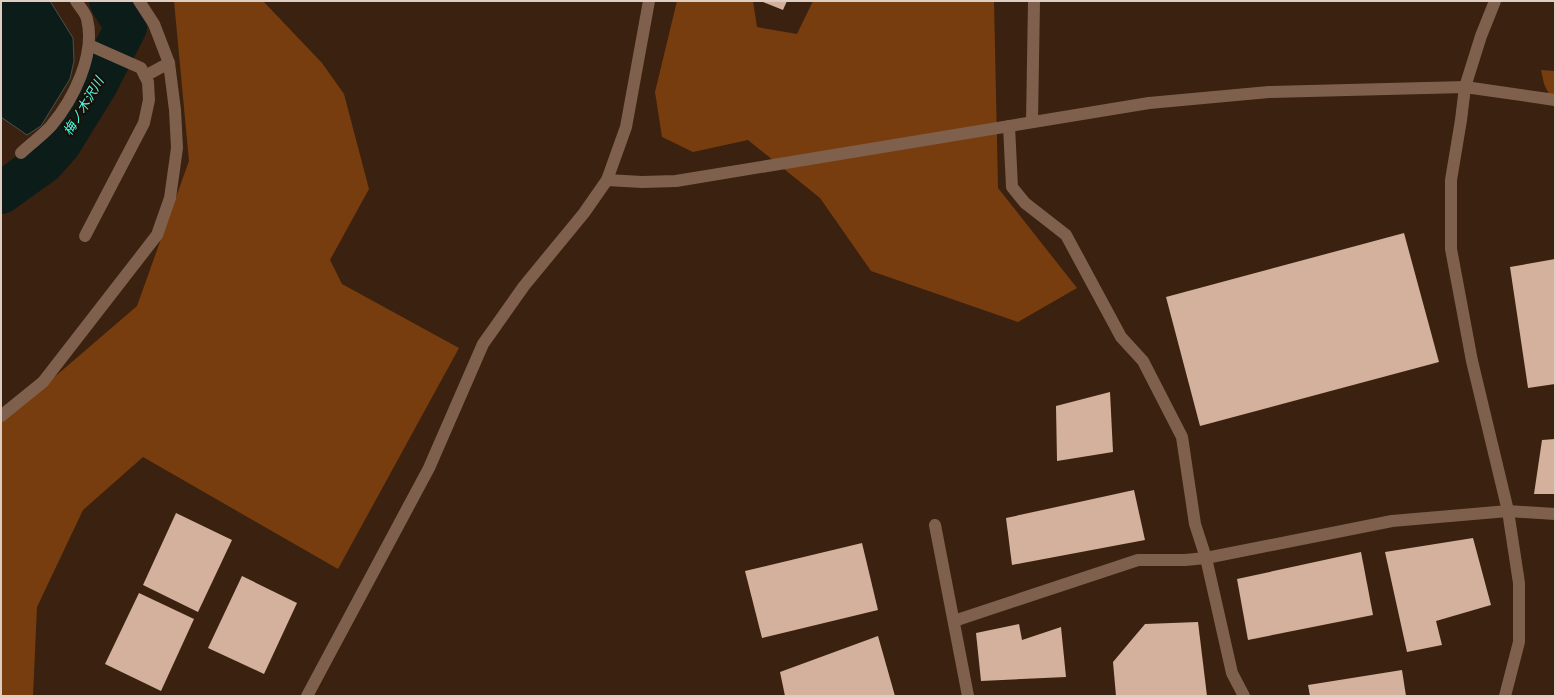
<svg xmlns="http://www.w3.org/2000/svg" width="1556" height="697" viewBox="0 0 1556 697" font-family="'Libre Baskerville','Noto Sans JP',serif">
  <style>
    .green { fill: #783d0f }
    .water { fill: #0c1c19; stroke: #4b514c }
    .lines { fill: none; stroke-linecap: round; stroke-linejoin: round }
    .river { stroke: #0c1c19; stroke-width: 42 }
    .building { fill: #d3b19c }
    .lane { stroke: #7f604d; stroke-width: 12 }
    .street { stroke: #7f604d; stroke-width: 12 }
    .secondary { stroke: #7f604d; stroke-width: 12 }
    .labels { text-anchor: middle; stroke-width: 4; stroke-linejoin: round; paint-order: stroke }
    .water-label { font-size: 13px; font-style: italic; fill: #49fde3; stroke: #1a0e07 }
  </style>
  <rect width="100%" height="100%" fill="#3b210f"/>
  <g class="green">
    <path d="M174,1H263L322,63L344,94L369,189L330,260L342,284L459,348L338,569L143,457L83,510L37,607L33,696H1V423L137,306L189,161Z"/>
    <path d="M677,1H753L757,27L797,34L813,1H994L998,188L1077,288L1018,322L871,271L820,198L748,140L693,152L662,137L655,92Z"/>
    <path d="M1541,70L1555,71V98H1551L1544,84Z"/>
  </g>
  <path class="water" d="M1,1H50L73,38L74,61L70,79L41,126L27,135L1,117Z"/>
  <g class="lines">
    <path class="river" d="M1,193L43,163L60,144L97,84L126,27L110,1"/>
  </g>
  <g class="building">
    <path d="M763,1H787L783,10L763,2Z"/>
    <path d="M1404,233L1439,362L1200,426L1166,297Z"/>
    <path d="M1555,259V384L1528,388L1510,267Z"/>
    <path d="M1110,392L1113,452L1057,461L1056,406Z"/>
    <path d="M1555,439V494H1534L1542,440Z"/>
    <path d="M1134,490L1145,540L1012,565L1006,518Z"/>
    <path d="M176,513L232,540L198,612L143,585Z"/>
    <path d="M1473,538L1491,605L1436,621L1442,645L1407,652L1385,552Z"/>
    <path d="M862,543L878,610L762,638L745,571Z"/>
    <path d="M1361,552L1373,615L1248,640L1237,579Z"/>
    <path d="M242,576L297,603L264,674L208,648Z"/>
    <path d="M139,593L194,619L161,691L105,664Z"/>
    <path d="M1198,622L1207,696H1116L1113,662L1145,624Z"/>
    <path d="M1019,624L1022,640L1061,627L1066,677L981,681L976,633Z"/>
    <path d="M878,636L895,696H785L780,672Z"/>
    <path d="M1402,670L1406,696H1310L1308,685Z"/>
  </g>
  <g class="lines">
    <g class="lane">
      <path d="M145,76L169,63"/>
      <path d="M21,153C30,144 42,136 51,126C73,100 96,55 87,19C86,13 79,6 76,1"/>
      <path d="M85,236L144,123L149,100L148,82L141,68L89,45"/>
    </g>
    <g class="street">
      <path d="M1032,122L1034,1"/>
      <path d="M1009,126L1012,187L1025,203L1066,235L1121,337L1143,361L1182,437L1195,524L1206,558L1232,673L1244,696"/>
      <path d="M607,180L642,182L676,181L1149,103L1269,92L1465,87L1555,100"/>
      <path d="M1,416L43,382L157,235L170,198L177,148L175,110L169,63L154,24L139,1"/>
      <path d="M935,525L968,696"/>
      <path d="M954,621L1138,560H1185L1206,558L1392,521L1508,511L1555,514"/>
    </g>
    <g class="secondary">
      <path d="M1495,1L1481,36L1465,87L1461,120L1451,180V249L1472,361L1508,511L1519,583V642L1505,696"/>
      <path d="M307,696L429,468L483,344L524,286L584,213L607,180L626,127L649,1"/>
    </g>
  </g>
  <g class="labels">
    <g class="water-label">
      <text transform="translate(83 106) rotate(-59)" y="5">梅ノ木沢川</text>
    </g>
  </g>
  <rect width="1556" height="697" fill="none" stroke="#dfcdc2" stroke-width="4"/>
</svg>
